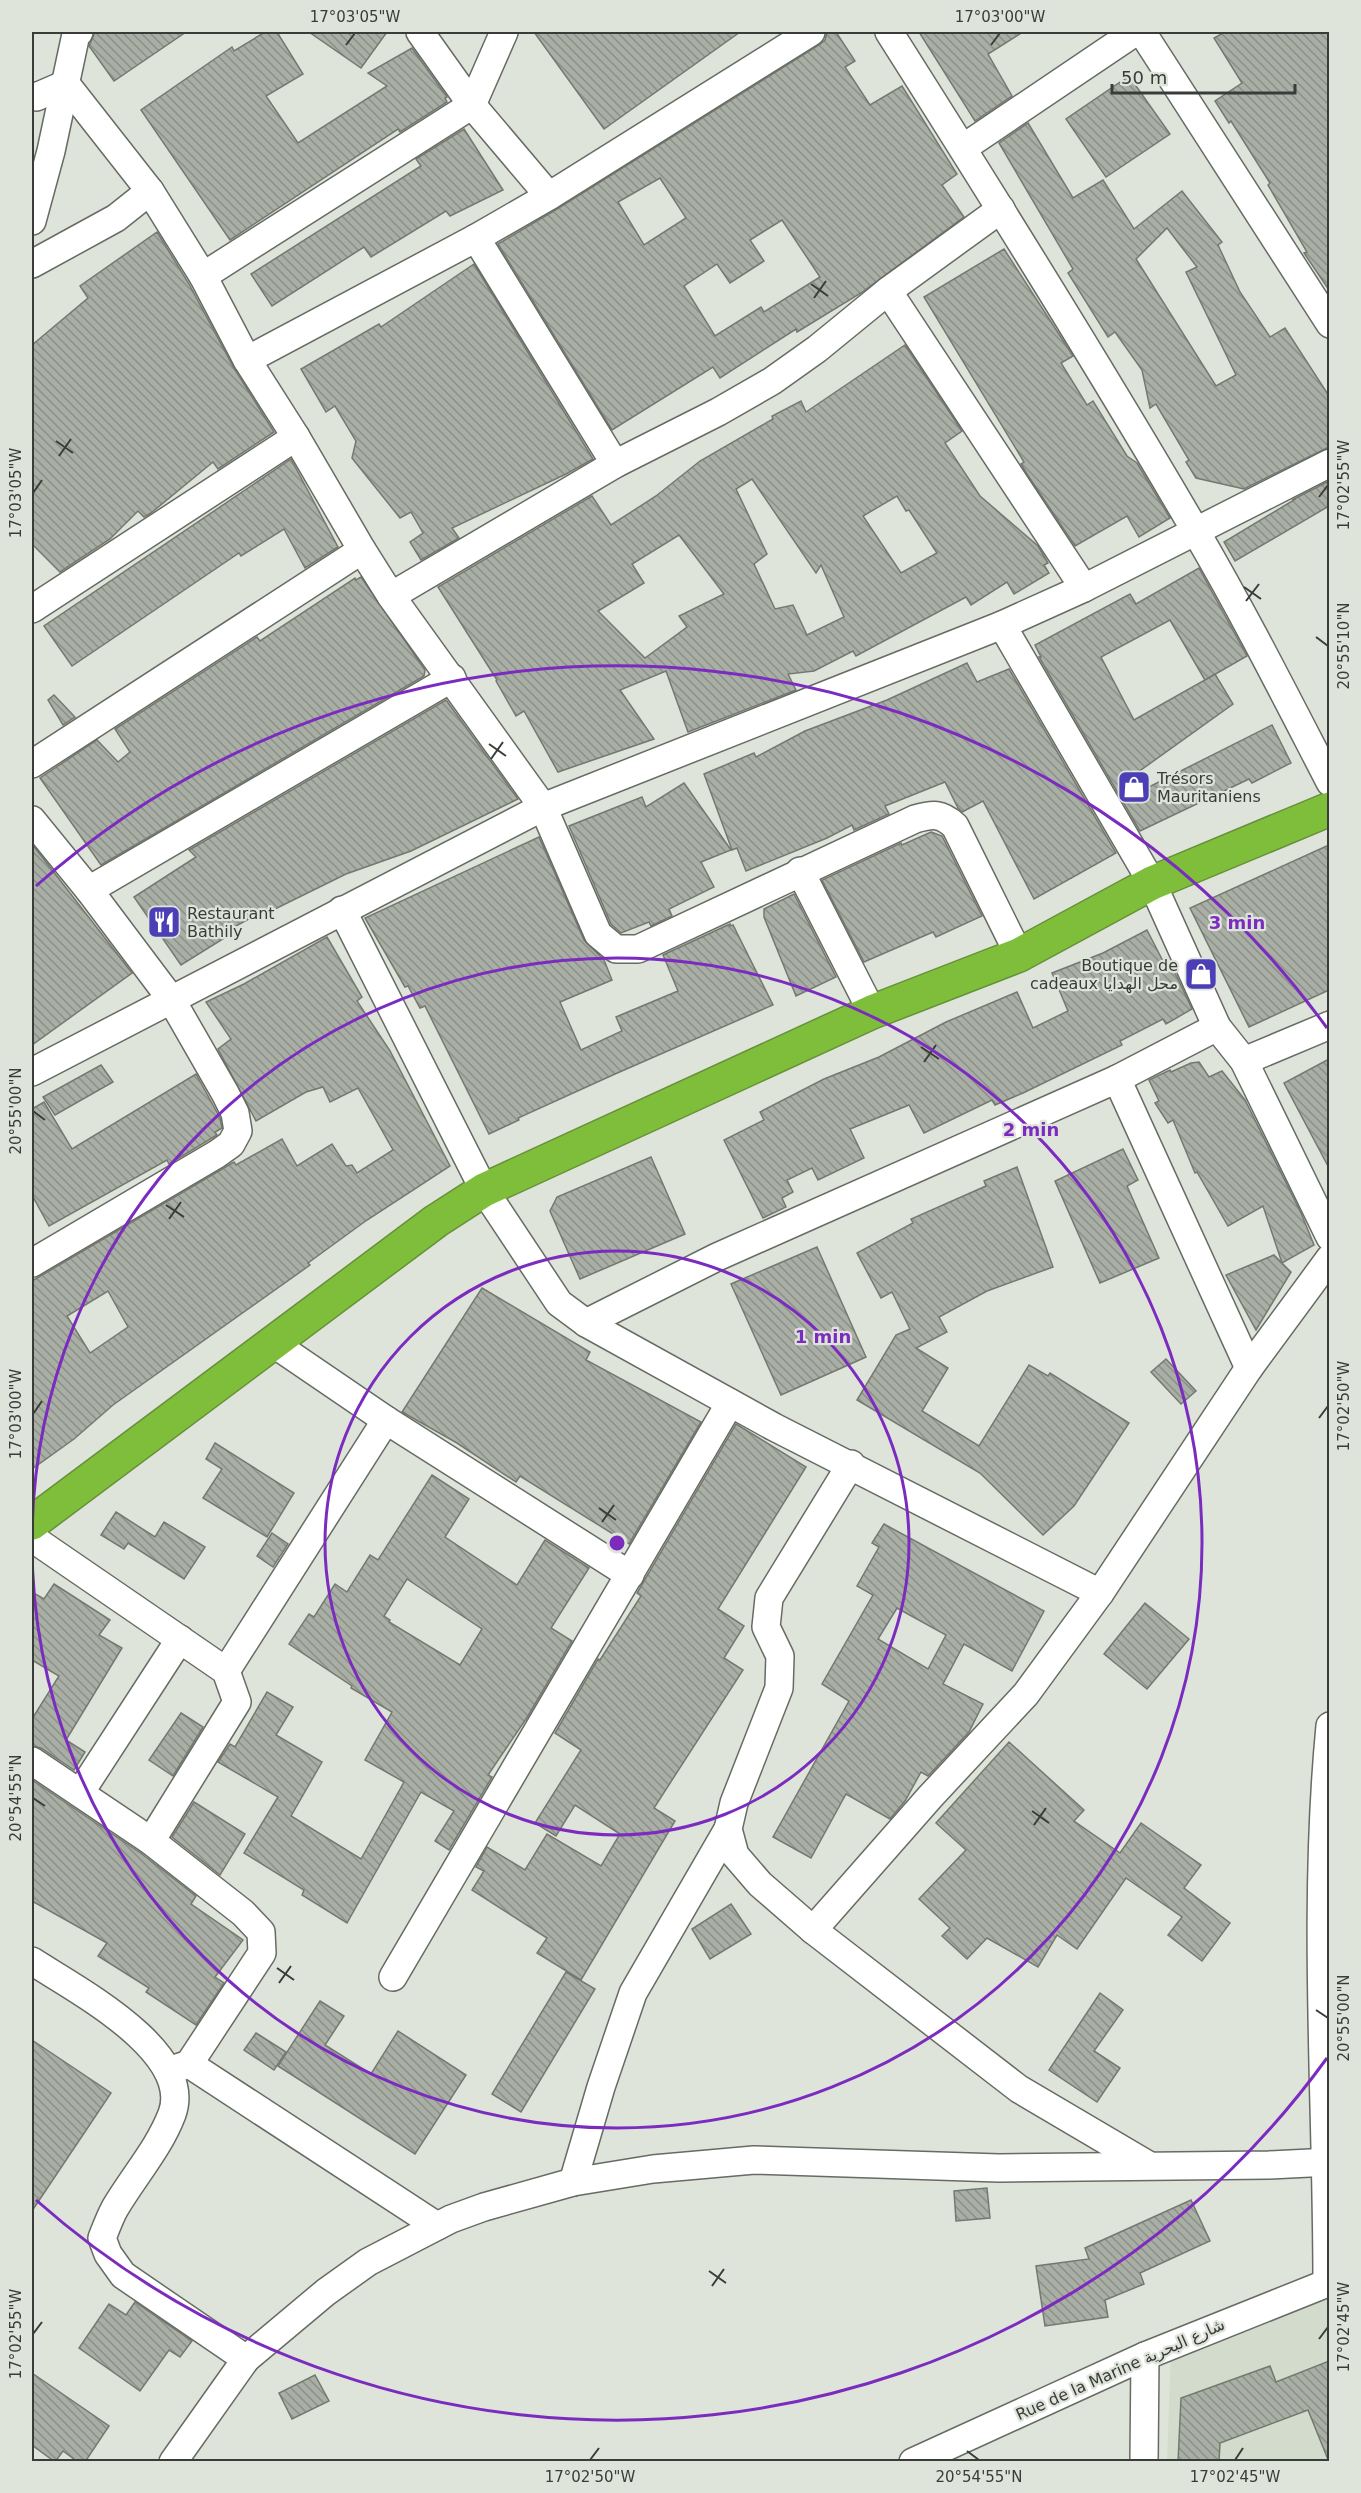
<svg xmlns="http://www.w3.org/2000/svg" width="1361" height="2493" viewBox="0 0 1361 2493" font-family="'DejaVu Sans','Noto Sans Arabic',sans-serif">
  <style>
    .built { fill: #d3dccc }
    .building { fill: url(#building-back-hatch); stroke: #747970; stroke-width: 1.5; fill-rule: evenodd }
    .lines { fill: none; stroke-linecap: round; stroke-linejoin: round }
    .minor-casing { stroke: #666b63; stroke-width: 30 }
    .highway-casing { stroke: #669039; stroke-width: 36 }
    .minor { stroke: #fff; stroke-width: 27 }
    .highway { stroke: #7fbe3a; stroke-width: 33 }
    .ticks { fill: none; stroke: #393c38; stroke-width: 2 }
    .ring { fill: none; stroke: #7b2cbf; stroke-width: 3 }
    .labels { text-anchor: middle; stroke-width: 4.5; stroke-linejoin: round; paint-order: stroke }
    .poi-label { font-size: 16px; fill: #393c38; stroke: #dfe4db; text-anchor: start }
    .street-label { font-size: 16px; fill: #393c38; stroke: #dfe4db }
    .centre { fill: #7b2cbf; stroke: #dfe4db; stroke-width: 3 }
    .ring-label { font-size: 18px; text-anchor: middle; font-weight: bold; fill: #7b2cbf; stroke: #dfe4db; stroke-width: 4.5; stroke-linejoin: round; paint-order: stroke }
    .neatline { fill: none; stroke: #393c38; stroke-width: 2 }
    .ticks-label { font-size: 15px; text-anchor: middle; fill: #393c38 }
  </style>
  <defs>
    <pattern id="building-back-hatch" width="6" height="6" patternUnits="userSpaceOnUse" patternTransform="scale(1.5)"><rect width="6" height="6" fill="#aaafa6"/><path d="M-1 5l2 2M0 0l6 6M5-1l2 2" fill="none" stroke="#8b9088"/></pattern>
  </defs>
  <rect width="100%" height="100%" fill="#dfe4db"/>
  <path class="built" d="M1329,2286V2461L1167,2462L1171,2348Z"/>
  <g class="building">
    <path d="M95,32H186L114,81L89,46Z"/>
    <path d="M265,32H277L303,74L266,96L298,143L387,86L368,73L412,48L447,97L445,98L447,102L400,132L398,129L230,240L141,110L232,47L234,51Z"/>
    <path d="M309,32H387L361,68Z"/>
    <path d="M534,32H740L604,129Z"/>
    <path d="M827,32H836L855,61L845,67L870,105L902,86L957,174L942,185L964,217L861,293L797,332L796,329L720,378L713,367L612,430L498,244L557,209L819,45L825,40ZM660,178L686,218L644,245L618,202ZM782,220L820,277L764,312L761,307L715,336L684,286L717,264L730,283L764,261L750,240Z"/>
    <path d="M919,32H1023L988,54L1012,96L975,121Z"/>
    <path d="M1225,32H1329V290L1304,253L1307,252L1268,185L1270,183L1231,121L1229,123L1215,101L1242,83L1214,38Z"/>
    <path d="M1129,76L1170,134L1106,177L1066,119Z"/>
    <path d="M1028,123L1073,198L1103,180L1134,229L1182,191L1222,242L1218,245L1240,292L1270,337L1285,328L1329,396V447L1244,489L1196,478L1186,462L1189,460L1156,404L1150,408L1142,370L1115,332L1108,337L1068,273L1073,269L999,143ZM1167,228L1197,267L1186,272L1236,375L1216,386L1136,259Z"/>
    <path d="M464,129L503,190L450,216L446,211L371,257L364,247L272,306L251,274L421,166L416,159Z"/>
    <path d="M157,232L189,284L234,368L274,432L218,469L213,462L151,513L144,517L138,511L110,539L60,572L32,544V345L88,298L80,286Z"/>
    <path d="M1004,249L1073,356L1061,363L1087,405L1093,401L1127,456L1137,463L1170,518L1139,537L1127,516L1075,546L1027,474L1021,464L1024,462L924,297Z"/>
    <path d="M474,264L593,459L566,474L452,528L459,538L421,560L410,542L423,533L411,512L400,518L352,458L356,441L335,406L326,412L301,369L379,324L381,327Z"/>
    <path d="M905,345L962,431L945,443L980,496L1038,546L1048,563L1044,565L1049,573L1014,594L1007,582L971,605L966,597L856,656L853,651L814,671L788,674L796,690L688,732L666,671L620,690L654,739L558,772L524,711L516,716L496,681L497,680L438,587L592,496L611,525L656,496L700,461L773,419L772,416L801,401L806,412ZM752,479L816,573L821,565L844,617L807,635L793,605L775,609L754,564L767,554L736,489ZM897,496L906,511L909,510L937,553L901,573L863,516ZM679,535L724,594L679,616L687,627L645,658L598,611L644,583L632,564Z"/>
    <path d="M291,459L338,547L305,568L284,529L241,556L239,553L72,666L44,626Z"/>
    <path d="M1329,481V506L1235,561L1224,542L1294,500H1292Z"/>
    <path d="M1199,568L1247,656L1205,680L1215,674L1233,704L1127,780L1135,794L1272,725L1291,763L1252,783L1249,779L1140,831L1039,657H1041L1035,645L1130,594L1136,604ZM1170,620L1205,680L1134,720L1101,657Z"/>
    <path d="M361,577L425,670L424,676L101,865L40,778L97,740L118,762L130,752L115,729L257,637L260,641L355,578L356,580Z"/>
    <path d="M967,663L977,682L1009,669L1116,853L1034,899L983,801L962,812L958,808L945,782L885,806L889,814L854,830L852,825L827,838L746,871L737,848L732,850L704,774L754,753L756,757L805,731L887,700Z"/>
    <path d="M54,695L75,717L63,725L48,700Z"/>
    <path d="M446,700L518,799L411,851L346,874L273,910L271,907L223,933L226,937L181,965L134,897L196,857L189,850Z"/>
    <path d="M684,783L731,850L701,862L714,887L669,909L672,916L651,926L649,922L621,933L611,924L569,826L642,797L646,807Z"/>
    <path d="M931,832L942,836L982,916L936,937L933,932L864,962L822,880L901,843L902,845Z"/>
    <path d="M539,837L584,940L604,960L612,980L560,1002L581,1050L622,1031L616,1017L678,991L663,955L730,924V926L733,925L773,1005L615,1074L518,1118L519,1120L489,1134L425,1006L420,1008L408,986L405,987L365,918Z"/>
    <path d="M32,844L132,973L32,1045Z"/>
    <path d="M1329,845V990L1249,1027L1190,908Z"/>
    <path d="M794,894L836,977L796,996L764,917V909Z"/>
    <path d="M1147,930L1165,965L1169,963L1177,977L1192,1009L1166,1024L1163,1019L1120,1041L1122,1045L1023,1093L995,1105L992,1100L924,1133L909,1105L850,1129L864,1158L818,1180L812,1168L787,1180L793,1192L782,1198L786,1207L763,1218L724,1140L764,1120L760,1112L824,1079L879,1057L946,1022L1017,992L1033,1028L1068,1011L1052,973L1103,953Z"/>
    <path d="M327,937L362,997L357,1001L390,1051L450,1166L367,1220L308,1263L310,1265L113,1405L74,1439L32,1469V1281L234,1162L236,1165L282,1139L297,1166L332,1144L346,1166L352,1165L357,1173L393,1150L358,1088L330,1102L323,1087L306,1092L256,1121L218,1049L231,1039L206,1002L244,984ZM108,1291L128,1327L90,1353L67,1316Z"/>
    <path d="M1329,1059V1168L1284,1083Z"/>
    <path d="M1199,1062L1209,1077L1222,1071L1245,1100L1301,1213L1314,1245L1282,1263L1263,1206L1228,1226L1197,1172L1195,1173L1173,1120L1168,1123L1155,1103L1159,1101L1149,1080L1170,1070L1171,1072L1191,1063Z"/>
    <path d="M101,1065L113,1082L55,1115L43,1097Z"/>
    <path d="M196,1074L220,1118L222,1128L215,1132L217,1135L169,1164L167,1160L49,1226L32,1195V1109L44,1102L72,1149Z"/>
    <path d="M1123,1149L1138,1180L1127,1186L1159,1258L1100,1283L1055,1181Z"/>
    <path d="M651,1157L685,1234L580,1279L550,1211L557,1197Z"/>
    <path d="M1017,1167L1053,1267L987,1291L939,1317L947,1332L916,1348L948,1368L922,1411L979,1446L1029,1365L1048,1376L1050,1373L1129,1423L1074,1506L1043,1535L980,1473L857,1400L896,1335L910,1329L892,1292L881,1298L857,1253L913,1223L911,1219L986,1186L984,1181Z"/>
    <path d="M817,1247L866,1357L781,1395L731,1284Z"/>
    <path d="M1274,1255L1291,1272L1256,1330L1226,1275Z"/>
    <path d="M482,1288L590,1352L586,1360L701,1422L629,1544L520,1476L516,1482L457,1443L402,1412Z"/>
    <path d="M1166,1359L1196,1391L1181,1404L1151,1372Z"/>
    <path d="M736,1424L806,1467L718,1609L744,1626L724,1658L743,1670L654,1808L675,1821L581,1980L537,1953L547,1938L472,1890L484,1871L476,1867L487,1847L525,1870L547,1834L601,1866L620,1834L575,1805L556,1836L535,1823L581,1750L555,1733L598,1659L600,1660L641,1596L637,1593Z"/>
    <path d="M215,1443L294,1493L267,1537L203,1498L222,1469L206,1459Z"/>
    <path d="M432,1475L469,1499L445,1537L517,1585L545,1540L589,1568L551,1628L572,1641L528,1716L488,1775L492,1777L449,1850L435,1841L454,1811L421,1792L347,1923L302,1895L304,1890L244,1853L278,1797L218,1762L230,1744L235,1747L267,1692L293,1707L276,1735L322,1762L291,1816L361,1859L404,1782L365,1760L392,1712L351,1688L352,1686L289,1644L309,1614L314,1617L335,1584L347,1592L370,1555L378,1560ZM407,1579L482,1629L460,1665L389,1622L390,1620L384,1616Z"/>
    <path d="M116,1512L155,1537L164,1522L205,1547L184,1579L128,1543L124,1549L101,1535Z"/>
    <path d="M884,1524L1044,1611L1012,1671L964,1644L943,1684L983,1704L969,1732L928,1776L921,1772L905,1801L890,1819L846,1794L811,1858L773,1837L849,1701L822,1684L873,1595L857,1586L879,1547L872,1543ZM897,1608L946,1635L928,1669L878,1639Z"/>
    <path d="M272,1533L288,1544L273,1567L257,1556Z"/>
    <path d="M54,1584L110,1620L99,1635L122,1648L66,1740L85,1752L74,1770L41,1748L32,1746V1719L59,1676L32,1660V1592L44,1599Z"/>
    <path d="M1145,1603L1189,1639L1147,1689L1104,1654Z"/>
    <path d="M181,1713L203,1727L173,1776L149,1760Z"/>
    <path d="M1009,1742L1084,1810L1074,1821L1120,1853L1141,1823L1201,1865L1184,1888L1230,1923L1202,1961L1168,1935L1182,1917L1126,1878L1077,1949L1057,1935L1038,1967L987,1938L967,1959L942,1936L950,1928L919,1899L966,1850L936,1823Z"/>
    <path d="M32,1780L142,1854L196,1896L191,1904L243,1940L215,1977L224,1983L196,2025L146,1992L149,1988L98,1956L107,1943L32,1901Z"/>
    <path d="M194,1802L245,1834L220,1875L172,1837Z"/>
    <path d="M731,1904L751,1934L710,1959L692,1929Z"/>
    <path d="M566,1972L595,1989L521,2112L492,2094Z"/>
    <path d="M1100,1993L1123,2010L1094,2051L1120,2068L1097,2102L1049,2070Z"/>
    <path d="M320,2001L344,2016L325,2045L371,2074L398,2031L466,2075L415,2154L278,2066Z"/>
    <path d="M256,2033L286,2052L274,2070L244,2050Z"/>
    <path d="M32,2040L111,2093L32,2211Z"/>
    <path d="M987,2188L990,2218L956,2221L954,2191Z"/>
    <path d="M1191,2200L1210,2241L1140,2273L1144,2284L1105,2300L1108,2317L1045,2326L1036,2266L1089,2259L1085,2248Z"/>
    <path d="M135,2302L192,2341L180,2357L169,2350L140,2391L79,2348L109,2304L126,2315Z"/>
    <path d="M1329,2361V2462L1308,2410L1220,2443L1219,2462H1178L1181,2398L1270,2366L1276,2382Z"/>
    <path d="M32,2373L109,2426L85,2462H78L63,2451L55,2462L32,2445Z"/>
    <path d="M315,2375L329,2401L292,2419L279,2393Z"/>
  </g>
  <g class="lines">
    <g class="minor-casing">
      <g id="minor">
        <path d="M420,32L472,105L549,196"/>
        <path d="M889,32C993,196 1097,362 1195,530C1243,612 1286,697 1330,782"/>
        <path d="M1142,32L1330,324"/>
        <path d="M32,96L36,97L66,84L150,191L203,276L247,360L296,437L362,550L391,596L543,807L598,934L616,949H638L915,819C933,814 941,813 955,826L1019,955"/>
        <path d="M963,148L1135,32"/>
        <path d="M32,221L51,151L76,34L79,32"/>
        <path d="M476,238L615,464"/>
        <path d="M32,264L116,218L150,191"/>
        <path d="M203,276L472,105L504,32"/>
        <path d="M888,291L1084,588"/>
        <path d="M247,360L476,238L549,196L811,32"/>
        <path d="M391,596L615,464L718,412L772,381L817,349L888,291L1001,209"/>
        <path d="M32,609L296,437"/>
        <path d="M1002,625L1152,883L1217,1027L1244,1061L1330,1237"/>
        <path d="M32,764L362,550"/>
        <path d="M32,820L89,890L171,999L225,1093L235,1113L238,1131L231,1144L217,1154L32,1263"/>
        <path d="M800,871L872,1012"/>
        <path d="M89,890L452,678"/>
        <path d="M342,910L484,1190L559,1303L586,1323L774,1427L1100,1593"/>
        <path d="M1244,1061L1330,1025"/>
        <path d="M32,1072L543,807L1002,625L1084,588L1330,463"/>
        <path d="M1117,1079L1249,1368"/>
        <path d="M586,1323L717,1257L1117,1079L1217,1027"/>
        <path d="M273,1343L386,1420L630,1575"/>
        <path d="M851,1464L769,1598L766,1627L780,1656L779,1688L734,1803L728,1829L735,1855L760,1884L813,1930L1019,2089L1148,2165"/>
        <path d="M32,1538L226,1671L237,1702L151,1841"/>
        <path d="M226,1671L386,1420"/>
        <path d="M32,1761L151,1841L243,1913L261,1932L262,1953L189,2064L168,2071"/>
        <path d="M80,1793L180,1639"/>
        <path d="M813,1930L930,1797L1026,1694L1100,1593L1249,1368L1330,1258"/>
        <path d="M32,1961C73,1988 195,2051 172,2114C159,2148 134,2176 115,2208C110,2217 106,2228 102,2238L108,2254L123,2275L246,2359"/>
        <path d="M393,1977L730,1403"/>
        <path d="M189,2064L437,2226"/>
        <path d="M573,2182L601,2087L633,1993L728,1829"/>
        <path d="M1327,2283C1327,2098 1312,1912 1330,1726"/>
        <path d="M173,2462L246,2359L326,2292L368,2262L451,2219L484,2207L573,2182L653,2169L754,2160L999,2168L1269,2165L1330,2162"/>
        <path d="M913,2462L1145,2356L1330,2282"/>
        <path d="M1144,2462L1145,2356"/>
      </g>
    </g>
    <g class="highway-casing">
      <path id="highway" d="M32,1523L436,1221L484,1190L872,1012L1019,955L1152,883L1330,809"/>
    </g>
    <use href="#minor" class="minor"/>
    <use href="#highway" class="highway"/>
  </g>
  <path class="ticks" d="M346,45L355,33M991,45L1000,33M811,284L828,296M814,298L826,281M56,441L73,453M59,456L71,439M33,493L42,480M1319,497L1328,485M1244,587L1261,599M1246,601L1259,584M1316,637L1328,646M489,744L506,756M491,759L503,742M921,1047L939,1059M924,1062L936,1045M33,1111L45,1120M166,1205L184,1217M169,1219L181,1202M33,1414L42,1401M1319,1418L1328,1406M599,1508L616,1520M602,1522L614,1505M33,1798L45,1806M1032,1811L1049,1823M1034,1825L1046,1808M277,1968L294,1980M279,1983L291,1966M1316,2010L1328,2018M709,2271L726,2283M712,2286L724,2269M33,2334L42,2322M1319,2339L1328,2327M967,2451L979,2460M590,2460L599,2448M1235,2460L1243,2448"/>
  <g class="ring">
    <circle cx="617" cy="1543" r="292"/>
    <circle cx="617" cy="1543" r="585"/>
    <path d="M1327 2058A877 877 0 0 1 36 2200M36 886A877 877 0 0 1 1327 1028"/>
  </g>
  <defs>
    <g id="shop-square" transform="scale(1.725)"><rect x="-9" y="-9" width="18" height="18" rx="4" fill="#4c3fb6" stroke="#dfe4db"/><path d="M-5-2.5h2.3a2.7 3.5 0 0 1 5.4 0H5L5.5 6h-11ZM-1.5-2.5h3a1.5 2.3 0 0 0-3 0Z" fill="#fff"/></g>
    <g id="restaurant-square" transform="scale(1.725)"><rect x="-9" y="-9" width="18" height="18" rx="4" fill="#4c3fb6" stroke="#dfe4db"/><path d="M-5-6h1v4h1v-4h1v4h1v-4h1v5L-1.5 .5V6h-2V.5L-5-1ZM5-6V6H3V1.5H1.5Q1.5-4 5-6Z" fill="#fff"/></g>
  </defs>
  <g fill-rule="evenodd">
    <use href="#shop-square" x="1134" y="787"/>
    <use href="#restaurant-square" x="164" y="922"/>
    <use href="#shop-square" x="1201" y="974"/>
  </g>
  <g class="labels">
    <g class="poi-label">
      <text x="1157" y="784">Trésors<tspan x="1157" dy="18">Mauritaniens</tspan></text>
      <text x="187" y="919">Restaurant<tspan x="187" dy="18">Bathily</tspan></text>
      <text x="1178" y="971" text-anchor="end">Boutique de<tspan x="1178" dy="18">cadeaux محل الهدايا</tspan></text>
    </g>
    <g class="street-label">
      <text transform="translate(1120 2369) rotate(-24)" y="6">Rue de la Marine شارع البحرية</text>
    </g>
  </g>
  <circle cx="617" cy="1543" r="9" class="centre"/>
  <g class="ring-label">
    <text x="1237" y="929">3 min</text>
    <text x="1031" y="1136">2 min</text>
    <text x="823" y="1343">1 min</text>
  </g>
  <rect width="1361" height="2493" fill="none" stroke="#dfe4db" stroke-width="66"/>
  <path d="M1112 84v9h183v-9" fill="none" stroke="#393c38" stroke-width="3"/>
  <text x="1121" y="84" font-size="18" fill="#393c38" stroke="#dfe4db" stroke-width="4.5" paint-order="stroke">50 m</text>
  <rect x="33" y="33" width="1295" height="2427" class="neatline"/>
  <g class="ticks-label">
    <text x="355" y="22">17°03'05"W</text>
    <text x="1000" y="22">17°03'00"W</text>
    <text transform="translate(1344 485) rotate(-90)" y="5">17°02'55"W</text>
    <text transform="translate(16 493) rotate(-90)" y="5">17°03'05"W</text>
    <text transform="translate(1344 646) rotate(-90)" y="5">20°55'10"N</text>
    <text transform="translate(16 1111) rotate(-90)" y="5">20°55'00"N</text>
    <text transform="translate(1344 1406) rotate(-90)" y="5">17°02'50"W</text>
    <text transform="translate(16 1414) rotate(-90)" y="5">17°03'00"W</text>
    <text transform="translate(16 1798) rotate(-90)" y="5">20°54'55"N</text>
    <text transform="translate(1344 2018) rotate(-90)" y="5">20°55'00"N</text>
    <text transform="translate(1344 2327) rotate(-90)" y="5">17°02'45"W</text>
    <text transform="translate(16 2334) rotate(-90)" y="5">17°02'55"W</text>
    <text x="590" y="2482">17°02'50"W</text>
    <text x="979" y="2482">20°54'55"N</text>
    <text x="1235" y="2482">17°02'45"W</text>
  </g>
</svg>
